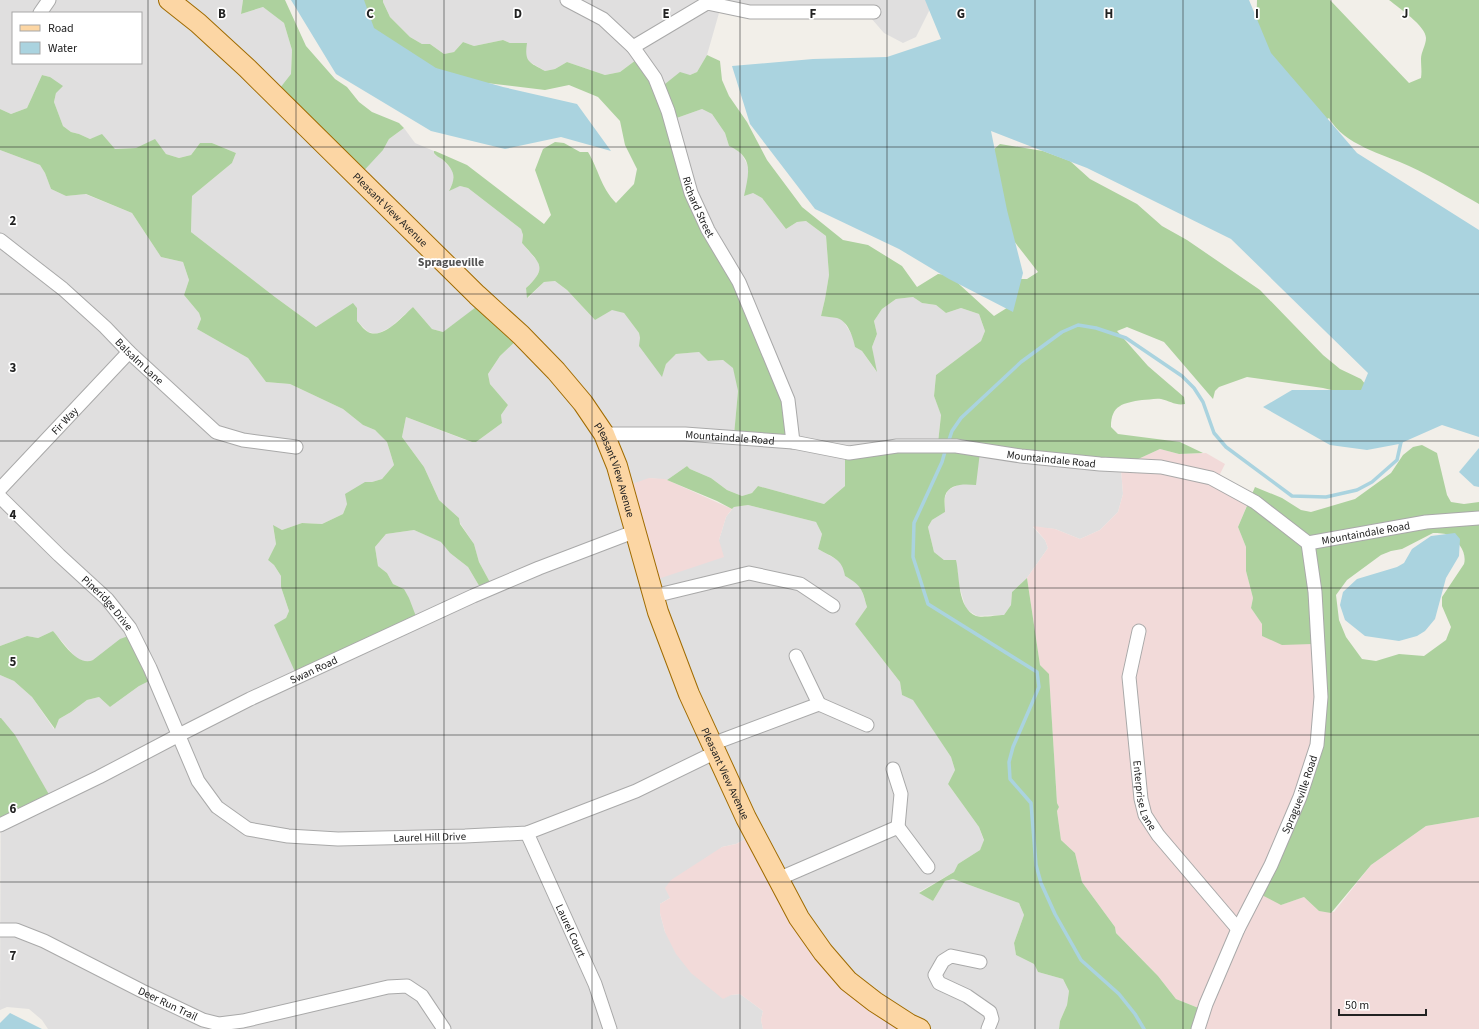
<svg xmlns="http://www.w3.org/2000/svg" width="1479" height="1029" viewBox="0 0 1479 1029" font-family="'Source Sans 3',sans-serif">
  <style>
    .residential { fill: #e0dfdf; fill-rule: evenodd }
    .commercial { fill: #f2dad9 }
    .forest { fill: #add19e; fill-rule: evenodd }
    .water { fill: #aad3df }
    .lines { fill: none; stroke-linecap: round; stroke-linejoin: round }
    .stream { stroke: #aad3df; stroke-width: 3.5 }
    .minor-casing { stroke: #a9a9a9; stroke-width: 15 }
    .primary-casing { stroke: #a06b00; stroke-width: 22 }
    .minor { stroke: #fff; stroke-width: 13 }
    .primary { stroke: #fcd6a4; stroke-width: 20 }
    .grid { fill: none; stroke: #222; stroke-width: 1; stroke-opacity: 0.55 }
    .labels { text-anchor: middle; stroke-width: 3.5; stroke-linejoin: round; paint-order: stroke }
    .street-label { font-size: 11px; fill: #222; stroke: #fff }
    .neighbourhood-label { font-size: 12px; font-weight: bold; fill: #555; stroke: #fff }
    .grid-label { font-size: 13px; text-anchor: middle; font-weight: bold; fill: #222; stroke: #fff; stroke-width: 3.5; stroke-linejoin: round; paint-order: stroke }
  </style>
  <rect width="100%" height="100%" fill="#f2efe9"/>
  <g class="residential">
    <path d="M0,0H243L241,14L263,7L284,23L292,50L291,74L383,150L389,139L404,128L415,143L434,151L435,155L441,158L453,171L454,181L449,190L460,186L468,188L521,229L523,235L522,243L538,262L540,269L536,278L526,288L528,298L544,282L555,281L567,290L595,320L612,309L624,313L639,333L640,338L662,376L666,364L676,354L699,352L708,361L723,360L734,368L738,391L734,435L764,439L708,231L671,120L702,109L712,114L725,133L729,146L740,151L747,164L753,193L762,198L786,229L797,222L806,221L826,236L829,275L825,299L821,316L839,318L844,322L853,337L855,347L862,351L876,371L872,347L877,334L874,321L882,309L896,299L913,297L922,303L936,305L946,313L961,308L979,314L985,331L981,341L936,375L934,396L941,414L938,443L845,486L824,504L758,486L752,493L742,496L727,490L711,478L690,469L687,466L667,480L649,478L719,540L726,517L734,507L748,505L816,522L822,534L818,549L841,562L844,567L845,576L857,583L862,591L867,607L855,624L900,682L902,695L913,699L951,757L955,770L948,784L979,827L984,841L980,850L958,864L954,872L919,892L933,901L945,881L953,879L1019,903L1024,915L1014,943L1016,955L1034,964L1038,972L1063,979L1069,991L1067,1005L1060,1021L1059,1029H918L847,980L753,835L736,844L722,847L670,898L660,904V913L665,932L731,995L740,994L763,1011L761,1020L763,1029H48L42,1020L29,1009L7,1007L0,1010L1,718H0V675L14,681L32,697L54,729L59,719L71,712L87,700L99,697L110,707L139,686L93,660L88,662L77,659L53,631L38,638L27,636L0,646V150L40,165L45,173L51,189L66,196L85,194L132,213L161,257L183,262L189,280L184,295L199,313L201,319L197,329L248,358L266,382L290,384L343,409L363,425L375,430L387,442L394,465L382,479L372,482L347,504L343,514L322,524L302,523L282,530L273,526L276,544L268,560L274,565L281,576V587L289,611L286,618L404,589L393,584L387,573L378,566L375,547L386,534L414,530L442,542L450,553L468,567L481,589L492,586L479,562L474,544L460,523L459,518L439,500L424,467L402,437L406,417L471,442H476L502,423L501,415L508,405L490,384L488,374L500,356L520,337L484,302L443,332L432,329L413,307L391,327L377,334L368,332L357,321V308L353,304L316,327L275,297L191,232L192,196L232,163L236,153L212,143H200L191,155L179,158L166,154L155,140L136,148L115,149L102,135L90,139L79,134L71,132L63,126L54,102L56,93L50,77L42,75L27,108L11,114L0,109ZM13,13H141V63H13Z"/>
    <path d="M383,0H927L931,7L916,37L903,43L884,33L864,10L721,6L707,55L697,72L660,88L640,57L620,72L605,75L567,62L555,69L545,71L528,61L525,54L526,43H510L503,40L474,46L463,42L454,52L444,54L430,44H422L410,37L390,17L383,2Z"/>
    <path d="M980,452L1121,469L1123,494L1118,512L1100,530L1080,539L1055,529L1033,527L1045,540L1048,548L1027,578L1012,592L1011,605L1004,615L977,616L966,609L958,582V571L934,552L928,527L932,520L945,512V497L948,490L960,484Z"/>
  </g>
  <g class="commercial">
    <path d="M1160,449L1179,454L1206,453L1225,464L1217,480L1250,498L1238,527L1246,547V571L1253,598L1251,608L1262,624V636L1312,644L1320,693L1281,905L1304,897L1319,911L1334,912L1371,865L1426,826L1479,817V1029H1195L1201,1009L1176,999L1158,976L1116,933L1115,927L1082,882L1075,853L1061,840L1057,811L1059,807L1057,803L1049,675L1040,665L1027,578L1048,548L1045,540L1033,526L1055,529L1080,539L1100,530L1118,512L1123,494L1121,469L1136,460Z"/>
    <path d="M649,478L665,479L732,509L726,517L719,540L724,557L649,582L623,487Z"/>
    <path d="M753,835L817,946L918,1029H763L761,1020L763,1011L740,994L731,995L723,999L691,973L676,954L665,932L660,913V904L670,898L665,888L671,880L722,847L736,844Z"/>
  </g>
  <g class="forest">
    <path d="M243,0H285L306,46L335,79L347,87L359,102L372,112L399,123L404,128L389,139L383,150L358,177L273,97L291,74L292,50L284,23L263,7L241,14Z"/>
    <path d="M362,0H383V2L390,17L410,37L422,44H430L444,54L454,52L463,42L474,46L503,40L510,43H527C524,63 530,62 545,71L555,69L567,62L605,75L620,72L640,57L660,88L680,72L690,75L697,72L707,55L720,61L722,80L729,96L747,122L767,160L802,207L843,240L868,245L902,266L917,287L938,274L949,275L994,316L1010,306L1016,279H1027L1038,272L979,196L974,166L1000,144L1043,151L1070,161L1090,179L1137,204L1162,226L1187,240L1260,290L1323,355L1340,369L1361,379L1370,390L1353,395L1323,388L1247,377L1219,387L1215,391L1213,399L1164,342L1127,327L1117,331L1148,366L1184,397L1185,404C1176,406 1170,401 1161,399C1155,398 1148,400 1142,400C1123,403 1111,405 1111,427L1118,434L1180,442L1203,453L1179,454L1160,449L1136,460L980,452L976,485C965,484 949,483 945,496C944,501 945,507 945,512L932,520L928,527L934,552L944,560H956C960,577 957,608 976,616C982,618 998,615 1004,615L1011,605L1012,592L1027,578L1040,665L1049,674L1057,803L1059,807L1057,811L1061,840L1075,853L1082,882L1115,927L1116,933L1158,976L1176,999L1201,1009L1195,1029H1059L1060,1021L1067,1005L1069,991L1063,979L1038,972L1034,964L1016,955L1014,943L1024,915L1019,903L953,879L945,881L933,901L919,893L954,872L958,864L980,850L984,840L979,827L948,784L955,770L951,757L913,700L902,695L900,682L855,624L867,607C862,589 862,586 845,576C842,558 833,558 818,549L822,534L816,522L748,505L734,507L732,509L717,501L667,480L687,466L690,469L711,478L727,490L742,496L752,493L758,486L824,504L845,486V451L938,443L941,415L934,396L936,375L981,341L985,331L979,314L961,308L946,313L936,305L922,303L913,297L896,299L882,309L874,321L877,334L872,347L877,372L862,351L855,347C853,337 848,321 837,318C832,317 826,317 821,316L825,299L829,275L826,236L806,221L797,222L786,229L762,198L753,193L744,196C749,173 754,157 729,146L725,133L712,114L702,109L671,120L684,172L785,394L791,439L734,435L738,391L733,368L723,360L708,361L699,352L676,354L666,364L662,377L639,346L640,338L639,333L624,313L612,310L595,320L567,290L555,281L544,282L527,298L526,288C549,267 539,263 522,243L523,235L521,229L468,188L460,186L449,191C457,176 454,170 442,159C439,157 436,156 434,153V151H435L467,165L544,224L551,215L535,170L543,149L555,142L564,143L580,152H588C599,170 600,186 616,203L634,184L637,169L625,145L620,121L598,97L569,85L545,90L478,82L415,62L370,28Z"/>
    <path d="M1257,0H1330L1409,83L1421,78C1422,71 1421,66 1421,59C1421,52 1426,45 1426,38C1426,26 1399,8 1389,0H1479V204C1456,191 1433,177 1409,166C1383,154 1344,145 1329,118L1325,120L1256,38Z"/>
    <path d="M42,75L50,77L63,86L56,93L54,102L63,126L71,132L79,134L90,139L102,134L115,149L136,148L155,139L166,154L179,158L191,155L200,143H212L236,153L232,163L192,196L191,232L275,297L316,327L353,303L357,308V321C360,324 364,330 368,332C383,340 403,316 413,307L432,329L443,332L484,301L520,337L500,356L488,374L490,384L508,405L501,415L502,423L476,442H472L406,417L402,437L424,467L439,500L459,518L460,524L474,544L479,562L492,586L481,589L468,567L450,553L441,542L414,530L386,534L375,547L378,566L387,573L393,584L404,589L409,598L417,619L296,674L274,625L286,618L289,611L281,587V576L274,565L268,560L276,544L273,525L282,530L302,523L322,524L343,514L347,504L345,494L365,482H372L382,479L394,465L387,442L375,430L363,425L343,409L290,384L266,382L248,358L197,329L201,319L199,313L184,295L189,280L183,262L161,257L132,213L86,194L66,196L51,189L45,173L40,165L0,150V109L11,114L27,108Z"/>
    <path d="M1422,445L1437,453L1447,495L1451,502L1464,504L1479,502V817L1426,826L1371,865L1331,913L1319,911L1304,897L1281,905L1256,892L1309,766L1320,693L1312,644L1282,645L1262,636V624L1251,608L1253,598L1246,571V547L1238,527L1255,487L1282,498L1301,510L1311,512L1355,499L1391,473L1403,455L1413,447ZM1433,533C1438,533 1446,533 1450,536C1459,542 1467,553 1464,564L1442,597V606L1451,627L1446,640L1424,656L1399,654L1376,661L1362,659L1346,637L1339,620L1336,595L1347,580L1381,555L1391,551L1402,549Z"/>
    <path d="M53,631C62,641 77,667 93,660L120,639L131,635L153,679L139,686L110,707L99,697L87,700L71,712L59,719L55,729L32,697L14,681L0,675V646L27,636L38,638Z"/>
    <path d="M0,718H1L15,735L51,798L0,824Z"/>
  </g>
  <g class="water">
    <path d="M291,0H364L374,28L436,68L503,87L577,104L611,151L561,137L505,149L431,131L336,74Z"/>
    <path d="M925,0H1249L1271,53L1357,153L1479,230V437L1442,425L1399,444L1367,450L1330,445L1263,407L1292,390H1361L1368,373L1231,239L1087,168L991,131L1007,210L1023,273L1013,312L949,279L899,249L815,209L750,124L732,66L813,59L887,57L941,39Z"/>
    <path d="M1479,448V487L1474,486L1459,472Z"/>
    <path d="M1455,533L1460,539L1459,556L1446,578L1435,619L1425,631L1417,636L1399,641L1365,636L1345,620L1340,605L1343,592L1357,579L1397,567L1404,563L1412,549L1431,536Z"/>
    <path d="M10,1013L42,1029H0V1023Z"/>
  </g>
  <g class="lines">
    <g class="stream">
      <path d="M948,443L952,431L961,418L1021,362L1062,332L1078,325L1096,328L1126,338L1182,376L1194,388L1203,402L1214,433L1226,447L1292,496L1326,497L1357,490L1372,482L1397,460L1401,442"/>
      <path d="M946,448L942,462L914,523L913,557L928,604L1037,672L1039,687L1013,747L1009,762L1010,779L1031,803L1036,865L1041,883L1055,914L1081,960L1119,994L1135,1014L1144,1029"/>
    </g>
    <g class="minor-casing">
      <g id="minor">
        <path id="s1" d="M567,0L603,19L633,47L655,78L668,111L691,193L708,230L739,282L788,400L793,442"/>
        <path d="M40,13L49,0"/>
        <path d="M633,47L707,3L750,12H874"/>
        <path id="s2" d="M0,240L63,289L105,327L129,352L216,432L243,440L296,447"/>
        <path id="s3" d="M604,434H685L793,442L849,453L897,446H956L1021,456L1100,464L1161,467L1211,478L1255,502L1308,543L1426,522L1479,518"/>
        <path id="s4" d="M0,489L129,352"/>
        <path id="s5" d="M0,497L59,555L107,599L130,628L150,668L198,781L217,807L248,829L288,836L338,839L465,836L527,833L636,791L716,752"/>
        <path d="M654,596L749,573L800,584L833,606"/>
        <path id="s6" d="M1139,631L1129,677L1141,799L1145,815L1158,835L1238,929"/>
        <path d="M796,656L819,704"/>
        <path d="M712,744L819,704L867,725"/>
        <path d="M893,769L901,794L898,827"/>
        <path id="s7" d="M0,825L99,777L179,735L250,699L473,596L539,568L636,531"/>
        <path id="s8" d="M527,833L595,984L610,1029"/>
        <path d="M778,879L898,827L928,867"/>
        <path id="s9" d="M0,930H16L44,941L142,991L203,1020L219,1024L243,1021L388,987L407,986L422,996L444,1029"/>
        <path d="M980,962L951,956L943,961L935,975L939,983L967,996L990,1012L992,1019L988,1029"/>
        <path id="s10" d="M1198,1029L1206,1004L1238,929L1271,865L1300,797L1317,745L1321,697L1315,592L1308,543"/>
      </g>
    </g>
    <g class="primary-casing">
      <g id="primary">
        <path id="s11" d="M169,0L198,23L247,68L477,295L521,335L556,371L583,403L604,434L617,466L658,612L689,694L746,818L799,918L823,952L848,981L875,1002L909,1024L920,1029"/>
      </g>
    </g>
    <use href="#minor" class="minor"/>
    <use href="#primary" class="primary"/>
  </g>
  <path class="grid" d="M148,0V1029M296,0V1029M444,0V1029M592,0V1029M740,0V1029M887,0V1029M1035,0V1029M1183,0V1029M1331,0V1029M0,147H1479M0,294H1479M0,441H1479M0,588H1479M0,735H1479M0,882H1479"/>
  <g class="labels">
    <g class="street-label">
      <text dy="4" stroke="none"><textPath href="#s1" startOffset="256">Richard Street</textPath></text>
      <text dy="4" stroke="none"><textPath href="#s11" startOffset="305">Pleasant View Avenue</textPath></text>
      <text dy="4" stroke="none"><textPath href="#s2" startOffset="185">Balsalm Lane</textPath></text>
      <text dy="4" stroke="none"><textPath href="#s4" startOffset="94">Fir Way</textPath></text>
      <text dy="4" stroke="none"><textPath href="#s3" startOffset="126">Mountaindale Road</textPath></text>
      <text dy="4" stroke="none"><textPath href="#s3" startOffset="450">Mountaindale Road</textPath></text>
      <text dy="4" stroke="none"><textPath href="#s11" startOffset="653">Pleasant View Avenue</textPath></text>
      <text dy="4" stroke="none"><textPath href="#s3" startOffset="787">Mountaindale Road</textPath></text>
      <text dy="4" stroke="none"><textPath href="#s5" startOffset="151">Pineridge Drive</textPath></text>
      <text dy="4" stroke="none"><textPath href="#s7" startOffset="350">Swan Road</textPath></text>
      <text dy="4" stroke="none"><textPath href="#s11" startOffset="977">Pleasant View Avenue</textPath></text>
      <text dy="4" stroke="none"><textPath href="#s6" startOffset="167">Enterprise Lane</textPath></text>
      <text dy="4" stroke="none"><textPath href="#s10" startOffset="256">Spragueville Road</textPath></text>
      <text dy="4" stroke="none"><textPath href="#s5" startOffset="605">Laurel Hill Drive</textPath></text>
      <text dy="4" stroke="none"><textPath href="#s8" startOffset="107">Laurel Court</textPath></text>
      <text dy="4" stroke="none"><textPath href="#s9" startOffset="185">Deer Run Trail</textPath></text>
    </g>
    <g class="neighbourhood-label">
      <text x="451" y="266">Spragueville</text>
    </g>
  </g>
  <g class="grid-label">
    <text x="222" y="18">B</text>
    <text x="370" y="18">C</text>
    <text x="518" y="18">D</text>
    <text x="666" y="18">E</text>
    <text x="813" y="18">F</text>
    <text x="961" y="18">G</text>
    <text x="1109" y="18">H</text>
    <text x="1257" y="18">I</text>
    <text x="1405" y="18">J</text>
    <text x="13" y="225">2</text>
    <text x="13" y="372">3</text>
    <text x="13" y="519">4</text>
    <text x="13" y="666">5</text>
    <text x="13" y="813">6</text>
    <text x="13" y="960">7</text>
  </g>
  <rect x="12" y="12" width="130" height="52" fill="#ffffff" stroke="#a7a7a7"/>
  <rect x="20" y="25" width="20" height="6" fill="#fcd6a4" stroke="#a7a7a7"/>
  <text x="48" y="32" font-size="12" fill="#222222">Road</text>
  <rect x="20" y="42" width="20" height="12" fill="#aad3df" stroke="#a7a7a7"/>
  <text x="48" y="52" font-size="12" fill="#222222">Water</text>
  <path d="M1339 1009v6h87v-6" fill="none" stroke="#222222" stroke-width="2"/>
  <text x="1345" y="1009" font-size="12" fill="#222222" stroke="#ffffff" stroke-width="3" paint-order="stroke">50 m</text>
</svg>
